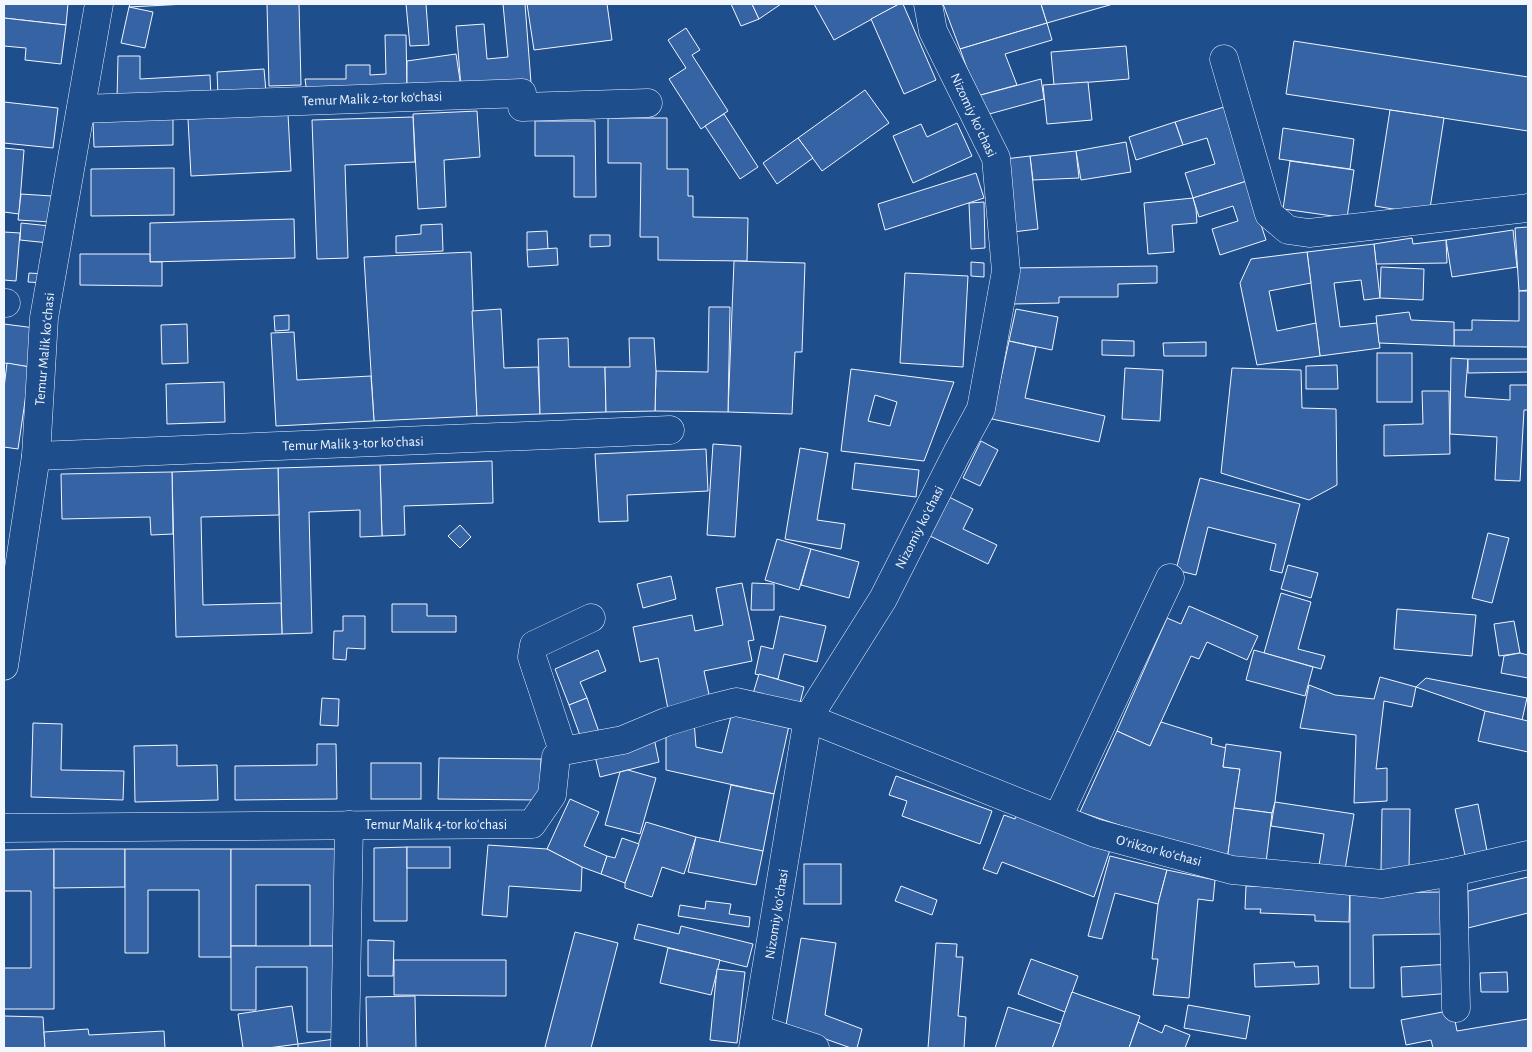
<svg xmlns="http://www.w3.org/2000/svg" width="1532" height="1052" viewBox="0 0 1532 1052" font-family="'Alegreya Sans',sans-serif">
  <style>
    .building { fill: #3563a3; stroke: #f2f6ff; fill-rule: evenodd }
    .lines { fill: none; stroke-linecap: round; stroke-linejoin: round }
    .minor-casing { stroke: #f2f6ff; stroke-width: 29 }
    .minor { stroke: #1f4e8c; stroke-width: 28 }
    .labels { text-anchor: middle; stroke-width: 4; stroke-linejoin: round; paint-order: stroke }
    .street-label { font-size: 14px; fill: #f2f6ff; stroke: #1f4e8c }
  </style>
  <rect width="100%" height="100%" fill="#1f4e8c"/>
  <g class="building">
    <path d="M4,4H68L66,25L4,18Z"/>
    <path d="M130,4H186L129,7Z"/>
    <path d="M267,4H299L301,85L269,86Z"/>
    <path d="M406,4H426L429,45L410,46Z"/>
    <path d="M503,4H525L531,83L461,87L456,26L484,24L487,59L508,57Z"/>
    <path d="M527,4H607L612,40L534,50Z"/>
    <path d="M731,4H752L759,19L741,26Z"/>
    <path d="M752,4H781L759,19Z"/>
    <path d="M814,4H899L834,40Z"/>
    <path d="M899,4H903L936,80L904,94L871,19Z"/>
    <path d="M943,4H1041L1047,23L960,49Z"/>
    <path d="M1041,4H1113L1047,23Z"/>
    <path d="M129,7L153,12L145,48L121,43Z"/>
    <path d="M4,18L66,25L61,64L25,60L26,48L4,46Z"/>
    <path d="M1047,23L1052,40L1005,54L1017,85L977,96L960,49Z"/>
    <path d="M686,28L700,50L692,55L728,111L701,129L669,79L686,68L668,40Z"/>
    <path d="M385,35H406L407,87L307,93L305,79H346V65H370V75L386,74Z"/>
    <path d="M1294,41L1528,77V131L1286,94Z"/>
    <path d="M1126,46L1129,79L1054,85L1051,52Z"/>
    <path d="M456,54L461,87H407V61Z"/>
    <path d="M118,56H140V79L210,75L211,98L117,100Z"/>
    <path d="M264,69L266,92L218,95L217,72Z"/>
    <path d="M1041,79L1044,99L982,116L977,96Z"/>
    <path d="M1088,82L1092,120L1047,124L1043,85Z"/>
    <path d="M865,90L889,123L822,171L798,138Z"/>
    <path d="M4,102L58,108L53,148L4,143Z"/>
    <path d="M1224,107L1247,181L1193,198L1185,173L1215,164L1207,138L1183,145L1175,122Z"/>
    <path d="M1390,110L1444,118L1429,215L1375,206Z"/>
    <path d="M477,111L480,157L444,160L446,207L418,209L413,114Z"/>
    <path d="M288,114L291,171L191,176L188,119Z"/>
    <path d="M724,114L758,167L740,179L705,126Z"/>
    <path d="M413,117L415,162L345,165L348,258L317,259L312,120Z"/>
    <path d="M173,118V145L94,147L93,120Z"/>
    <path d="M608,118H667V169H688V196H693V217L748,218L747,261L658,260V237H640L641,163H608Z"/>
    <path d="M535,121H595L596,197H574V156H535Z"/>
    <path d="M1175,122L1183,145L1136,160L1129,137Z"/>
    <path d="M957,123L972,156L913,183L893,136L921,124L927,137Z"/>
    <path d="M1283,128L1354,139L1350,169L1279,159Z"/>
    <path d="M798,138L813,158L777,184L763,163Z"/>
    <path d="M1126,142L1131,172L1081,180L1076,151Z"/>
    <path d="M4,148L24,150L19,214L4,212Z"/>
    <path d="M1076,151L1079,178L1033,180L1030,156Z"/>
    <path d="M1030,156L1038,229L1013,232L1005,159Z"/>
    <path d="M1290,161L1354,170L1347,218L1283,209Z"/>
    <path d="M174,168V215L91,216V169Z"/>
    <path d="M976,173L984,198L885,230L878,204Z"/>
    <path d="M1247,181L1266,240L1220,255L1212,229L1238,221L1233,206L1199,217L1193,198Z"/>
    <path d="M21,194L52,196L50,222L18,220Z"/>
    <path d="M1193,198L1196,209L1197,223L1172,225L1174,252L1148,254L1144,203Z"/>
    <path d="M984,202L985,248L971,249L969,203Z"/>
    <path d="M294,219L295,258L150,262V223Z"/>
    <path d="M21,223L50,226L49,243L20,240Z"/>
    <path d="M442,224L443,251L396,253V236L421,234V225Z"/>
    <path d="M1528,227V290L1519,291L1515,228Z"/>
    <path d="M1513,230L1517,267L1452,277L1446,240Z"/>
    <path d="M547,231L548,249L527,250V232Z"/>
    <path d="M4,232L20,233L16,281L4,280Z"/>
    <path d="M590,235H610V246L590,247Z"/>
    <path d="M1412,238L1413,244L1446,240L1447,263L1376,264L1374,244Z"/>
    <path d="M1374,244L1380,298L1364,300L1361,280L1334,283L1340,327L1377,323L1380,348L1320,356L1307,252Z"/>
    <path d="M557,248L558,265L528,267L527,250Z"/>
    <path d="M471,252L477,416L374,421L364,257Z"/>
    <path d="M1307,252L1311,283L1269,291L1277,331L1316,323L1320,356L1257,365L1240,283L1251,259Z"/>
    <path d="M80,254H150V262H162V286L80,285Z"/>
    <path d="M734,261L805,263L802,352H795L792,414L728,412Z"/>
    <path d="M971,262L984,263V277L971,276Z"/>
    <path d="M1157,266V283L1118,284V297H1059V303L1013,304L1012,268Z"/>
    <path d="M1381,267L1424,269L1423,300L1380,298Z"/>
    <path d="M29,273L45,274V283L28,282Z"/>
    <path d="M905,273L968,276L963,367L900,363Z"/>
    <path d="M1519,291H1528V347L1454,346V330H1472V320L1519,321Z"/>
    <path d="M709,307H730L728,412L655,411L656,371L708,372Z"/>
    <path d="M501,309L504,368L538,367L540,414L477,416L472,311Z"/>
    <path d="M1016,309L1058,317L1052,350L1009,341Z"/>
    <path d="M1409,312L1411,320L1454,322V346L1379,343L1376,316Z"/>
    <path d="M289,315V330L275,331L274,316Z"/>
    <path d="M4,324L35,328L30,367L4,363Z"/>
    <path d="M187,324L188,363L162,364L161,325Z"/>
    <path d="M294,332L297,380L371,376L374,421L276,426L271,333Z"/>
    <path d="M568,338L569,367H605L606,412L540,414L538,339Z"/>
    <path d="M629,338H654L656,371L655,411L606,412L605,367H630Z"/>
    <path d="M1102,340L1134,341V356L1102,355Z"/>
    <path d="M1009,341L1036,347L1025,398L1105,416L1099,442L992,419Z"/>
    <path d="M1206,342V356H1164L1163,343Z"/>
    <rect x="1377" y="353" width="35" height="49"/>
    <path d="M1451,358L1468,359L1465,397L1510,400V385H1528V410H1524L1520,481L1495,480L1497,437L1450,434Z"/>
    <path d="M1468,359H1528V372L1468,373Z"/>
    <path d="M7,363L30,367L18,449L4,447V388Z"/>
    <path d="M1337,365L1338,389H1306V366Z"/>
    <path d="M1125,368L1163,370L1160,421L1122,419Z"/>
    <path d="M1232,368L1301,370L1302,408L1336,409L1337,485L1309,500L1221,473Z"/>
    <path d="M851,369L954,382L924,461L841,451ZM875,395L897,402L890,426L868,421Z"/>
    <path d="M224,382L225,422L167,424L166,384Z"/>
    <path d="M1422,391H1449L1450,454L1384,456V425L1423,424Z"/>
    <path d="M981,441L998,450L980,486L963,478Z"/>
    <path d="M713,444L741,446L735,537L707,535Z"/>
    <path d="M800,448L828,453L817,520L845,524L841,549L785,539Z"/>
    <path d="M706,449L708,491L627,495L628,521L599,522L595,454Z"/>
    <path d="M492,461L493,503L404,506L405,535L382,536L380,465Z"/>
    <path d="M855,463L919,470L916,497L852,489Z"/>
    <path d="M380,465L382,536L360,537V510L309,512L312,633L282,634L278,468Z"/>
    <path d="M278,468L279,515L201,517L203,605L281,603L282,634L176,637L172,472Z"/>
    <path d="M172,472L173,534L151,535L150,517L62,519L61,474Z"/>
    <path d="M1200,478L1300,504L1282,573L1270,570L1276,544L1208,527L1196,575L1176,570Z"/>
    <path d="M949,497L973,509L963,529L997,545L988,564L930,536Z"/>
    <path d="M460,525L471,537L460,548L448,536Z"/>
    <path d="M1488,533L1509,538L1492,603L1472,598Z"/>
    <path d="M777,539L811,549L799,590L765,580Z"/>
    <path d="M811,549L859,562L849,598L801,585Z"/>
    <path d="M1288,565L1318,573L1311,598L1281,589Z"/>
    <path d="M671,576L676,599L643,608L637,584Z"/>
    <path d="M742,583L754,640L748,641L752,661L704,671L711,704L669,714L658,658L640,662L633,627L692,615L695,631L723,625L716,588Z"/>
    <path d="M752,583L774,584V610H751Z"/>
    <path d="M1281,593L1311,602L1298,649L1325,656L1321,669L1264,653Z"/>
    <path d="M392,604H427V616H456V632H392Z"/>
    <path d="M1189,606L1258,636L1247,660L1207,642L1199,659L1191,656L1150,746L1117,731L1167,618L1181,624Z"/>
    <path d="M1397,609L1476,615L1472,656L1394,649Z"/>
    <path d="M343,616H365V649L347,648L346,660L333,659L334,631H343Z"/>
    <path d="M780,616L826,626L817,662L784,654L778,679L755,674L761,646L773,649Z"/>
    <path d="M1514,621L1520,653L1499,656L1494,624Z"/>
    <path d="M598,650L606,671L580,682L587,698L569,705L555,669Z"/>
    <path d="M1254,650L1313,667L1305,696L1246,680Z"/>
    <path d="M1520,653L1528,655V678L1501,673L1504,656Z"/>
    <path d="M759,674L804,687L798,710L752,697Z"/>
    <path d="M1380,677L1416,687L1412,707L1384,701L1376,769L1387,768V801L1354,803L1356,735L1300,728L1309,685L1335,695L1374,699Z"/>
    <path d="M1426,678L1527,698L1522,720L1485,711L1416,687Z"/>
    <path d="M322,698L339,699L338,726L320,725Z"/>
    <path d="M587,698L600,735L582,741L569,705Z"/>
    <path d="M733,708L790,721L774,794L666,770V732L694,721L696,747L722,753Z"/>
    <path d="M1485,711L1528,721V752L1478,741Z"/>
    <path d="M1161,722L1212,738L1211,744L1226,748L1223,767L1240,769L1227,861L1080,812L1117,731L1150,746Z"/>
    <path d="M33,723L62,724L61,770L124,771L123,800L31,797Z"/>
    <path d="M654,738L659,762L600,777L594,752Z"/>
    <path d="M317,744H336L337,799L235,800V766L317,765Z"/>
    <path d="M1226,744L1281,752L1275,802L1272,813L1234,808L1240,769L1223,767Z"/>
    <path d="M177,745V766L217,765L218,800L135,802L134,746Z"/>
    <path d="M439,758L541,759L540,800L438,799Z"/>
    <rect x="371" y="763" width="50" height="36"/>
    <path d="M628,770L656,778L640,834L605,825L620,772Z"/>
    <path d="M896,776L992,811L980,844L902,816L907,801L889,795Z"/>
    <path d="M731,785L774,794L763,851L719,843Z"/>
    <path d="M570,799L599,812L584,846L607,856L601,874L582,867L547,849Z"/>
    <path d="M1275,802L1354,814L1344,876L1318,872L1324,834L1271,826Z"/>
    <path d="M1478,804L1488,856L1466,860L1455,809Z"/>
    <path d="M1234,808L1272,813L1265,871L1227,861Z"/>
    <path d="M1382,809H1410L1409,870H1381Z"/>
    <path d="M1004,815L1015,819L1017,815L1110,850L1094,897L1002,862L997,874L983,869Z"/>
    <path d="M646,822L696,837L684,874L662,867L652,897L625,888V883Z"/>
    <path d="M696,837L763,851L756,885L688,872Z"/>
    <path d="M622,838L639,844L625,883L601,874L607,856L615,858Z"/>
    <path d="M488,845L547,849L582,867L581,891L509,886L507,917L482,915Z"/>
    <path d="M407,847V921H374V848Z"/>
    <rect x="407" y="847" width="43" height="21"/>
    <path d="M54,849V1009H4V968H31V891H4V850Z"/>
    <path d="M54,849H125V887L54,888Z"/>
    <path d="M125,849H231V957H199V890H148V953H125Z"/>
    <path d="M231,849H337V946H310V885H256V946H231Z"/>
    <path d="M1110,856L1167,870L1158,904L1115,893L1102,939L1088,936Z"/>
    <rect x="804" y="864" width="37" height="40"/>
    <path d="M1167,870L1215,880L1213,901L1198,899L1189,998L1153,995L1158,959H1152L1158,904Z"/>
    <path d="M1528,877V913L1468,928V891Z"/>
    <path d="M901,886L937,900L932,915L895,901Z"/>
    <path d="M1246,886L1350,889L1349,922L1315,921V915L1260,913L1261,909H1245Z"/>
    <path d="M1443,892V934L1373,935L1374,988H1350V893Z"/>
    <path d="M706,901L731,904L729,914L750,917L749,927L678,916L680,905L705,909Z"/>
    <path d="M638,924L679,934L681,926L753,944L747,967L634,939Z"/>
    <path d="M575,932L618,943L591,1048H549L545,1047Z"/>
    <path d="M801,938L836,943L825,1015L862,1029L857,1048H851L786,1025Z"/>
    <path d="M368,940L394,941L393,976H368Z"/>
    <path d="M936,943L957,944L956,957H963L958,1016L966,1017L964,1048H928Z"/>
    <path d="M231,946H337V1032H307V967H256V1010H231Z"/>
    <path d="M668,948L720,960L711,995L660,983Z"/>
    <path d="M1031,959L1078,976L1065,1012L1018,994Z"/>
    <path d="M394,960H506V996L394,995Z"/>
    <path d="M1294,962L1295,967L1318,966L1319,984L1255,987L1254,964Z"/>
    <path d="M1451,964L1452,993L1402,997L1401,967Z"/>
    <path d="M717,969L745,972L737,1043L710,1040Z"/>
    <path d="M1507,972L1508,992H1481L1480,973Z"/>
    <path d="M1072,992L1140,1016L1129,1048H1052Z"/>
    <path d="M415,996L416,1048H367L366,997Z"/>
    <path d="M1188,1005L1250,1016L1246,1039L1184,1028Z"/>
    <path d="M292,1006L298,1044L268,1048H243L238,1014Z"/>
    <path d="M1008,1007L1061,1024L1052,1048H995Z"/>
    <path d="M1453,1010L1457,1031L1528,1019V1048H1433L1431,1040L1406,1045L1401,1020Z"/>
    <path d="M4,1016L43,1017L45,1048H4Z"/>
    <path d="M1138,1022L1162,1033L1165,1025L1190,1035L1185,1048H1129Z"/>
    <path d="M88,1029L89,1035L164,1031L165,1048H45L44,1032Z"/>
    <path d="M335,1039L336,1048H298V1044Z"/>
  </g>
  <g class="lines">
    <g class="minor-casing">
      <g id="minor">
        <path d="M1224,59L1269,214L1288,230L1309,233L1528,208"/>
        <path d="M81,109L522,93V107L648,103"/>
        <path d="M4,303H6"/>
        <path d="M36,456L670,430"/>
        <path d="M4,666L36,456L44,318L99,4"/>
        <path d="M563,751L532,657L534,645L591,618"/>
        <path d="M1058,817L1170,578"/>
        <path d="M4,828L532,824L552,795L556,757L563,751L623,740L666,722L712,708L736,702L808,718L1095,833L1232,870L1382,884L1453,872L1528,855"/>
        <path d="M1453,872L1456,1008"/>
        <path d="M757,1029L815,1048"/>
        <path d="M345,1048L349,825"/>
        <path d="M753,1048L808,718L883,599L957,453L981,409L1006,271L996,158L933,31L928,4"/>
      </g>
    </g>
    <use href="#minor" class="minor"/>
  </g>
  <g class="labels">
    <g class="street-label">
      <text transform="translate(372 98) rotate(-2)" y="5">Temur Malik 2-tor ko‘chasi</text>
      <text transform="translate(974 115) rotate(65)" y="5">Nizomiy koʻchasi</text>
      <text transform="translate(44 349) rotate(-85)" y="5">Temur Malik koʻchasi</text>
      <text transform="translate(353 443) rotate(-2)" y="5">Temur Malik 3-tor koʻchasi</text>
      <text transform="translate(919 527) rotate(-63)" y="5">Nizomiy koʻchasi</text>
      <text x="436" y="829">Temur Malik 4-tor koʻchasi</text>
      <text transform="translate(1159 850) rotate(15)" y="5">Oʻrikzor koʻchasi</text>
      <text transform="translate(776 914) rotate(-81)" y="5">Nizomiy koʻchasi</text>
    </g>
  </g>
  <rect width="1532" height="1052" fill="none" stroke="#f2f6ff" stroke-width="10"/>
</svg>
